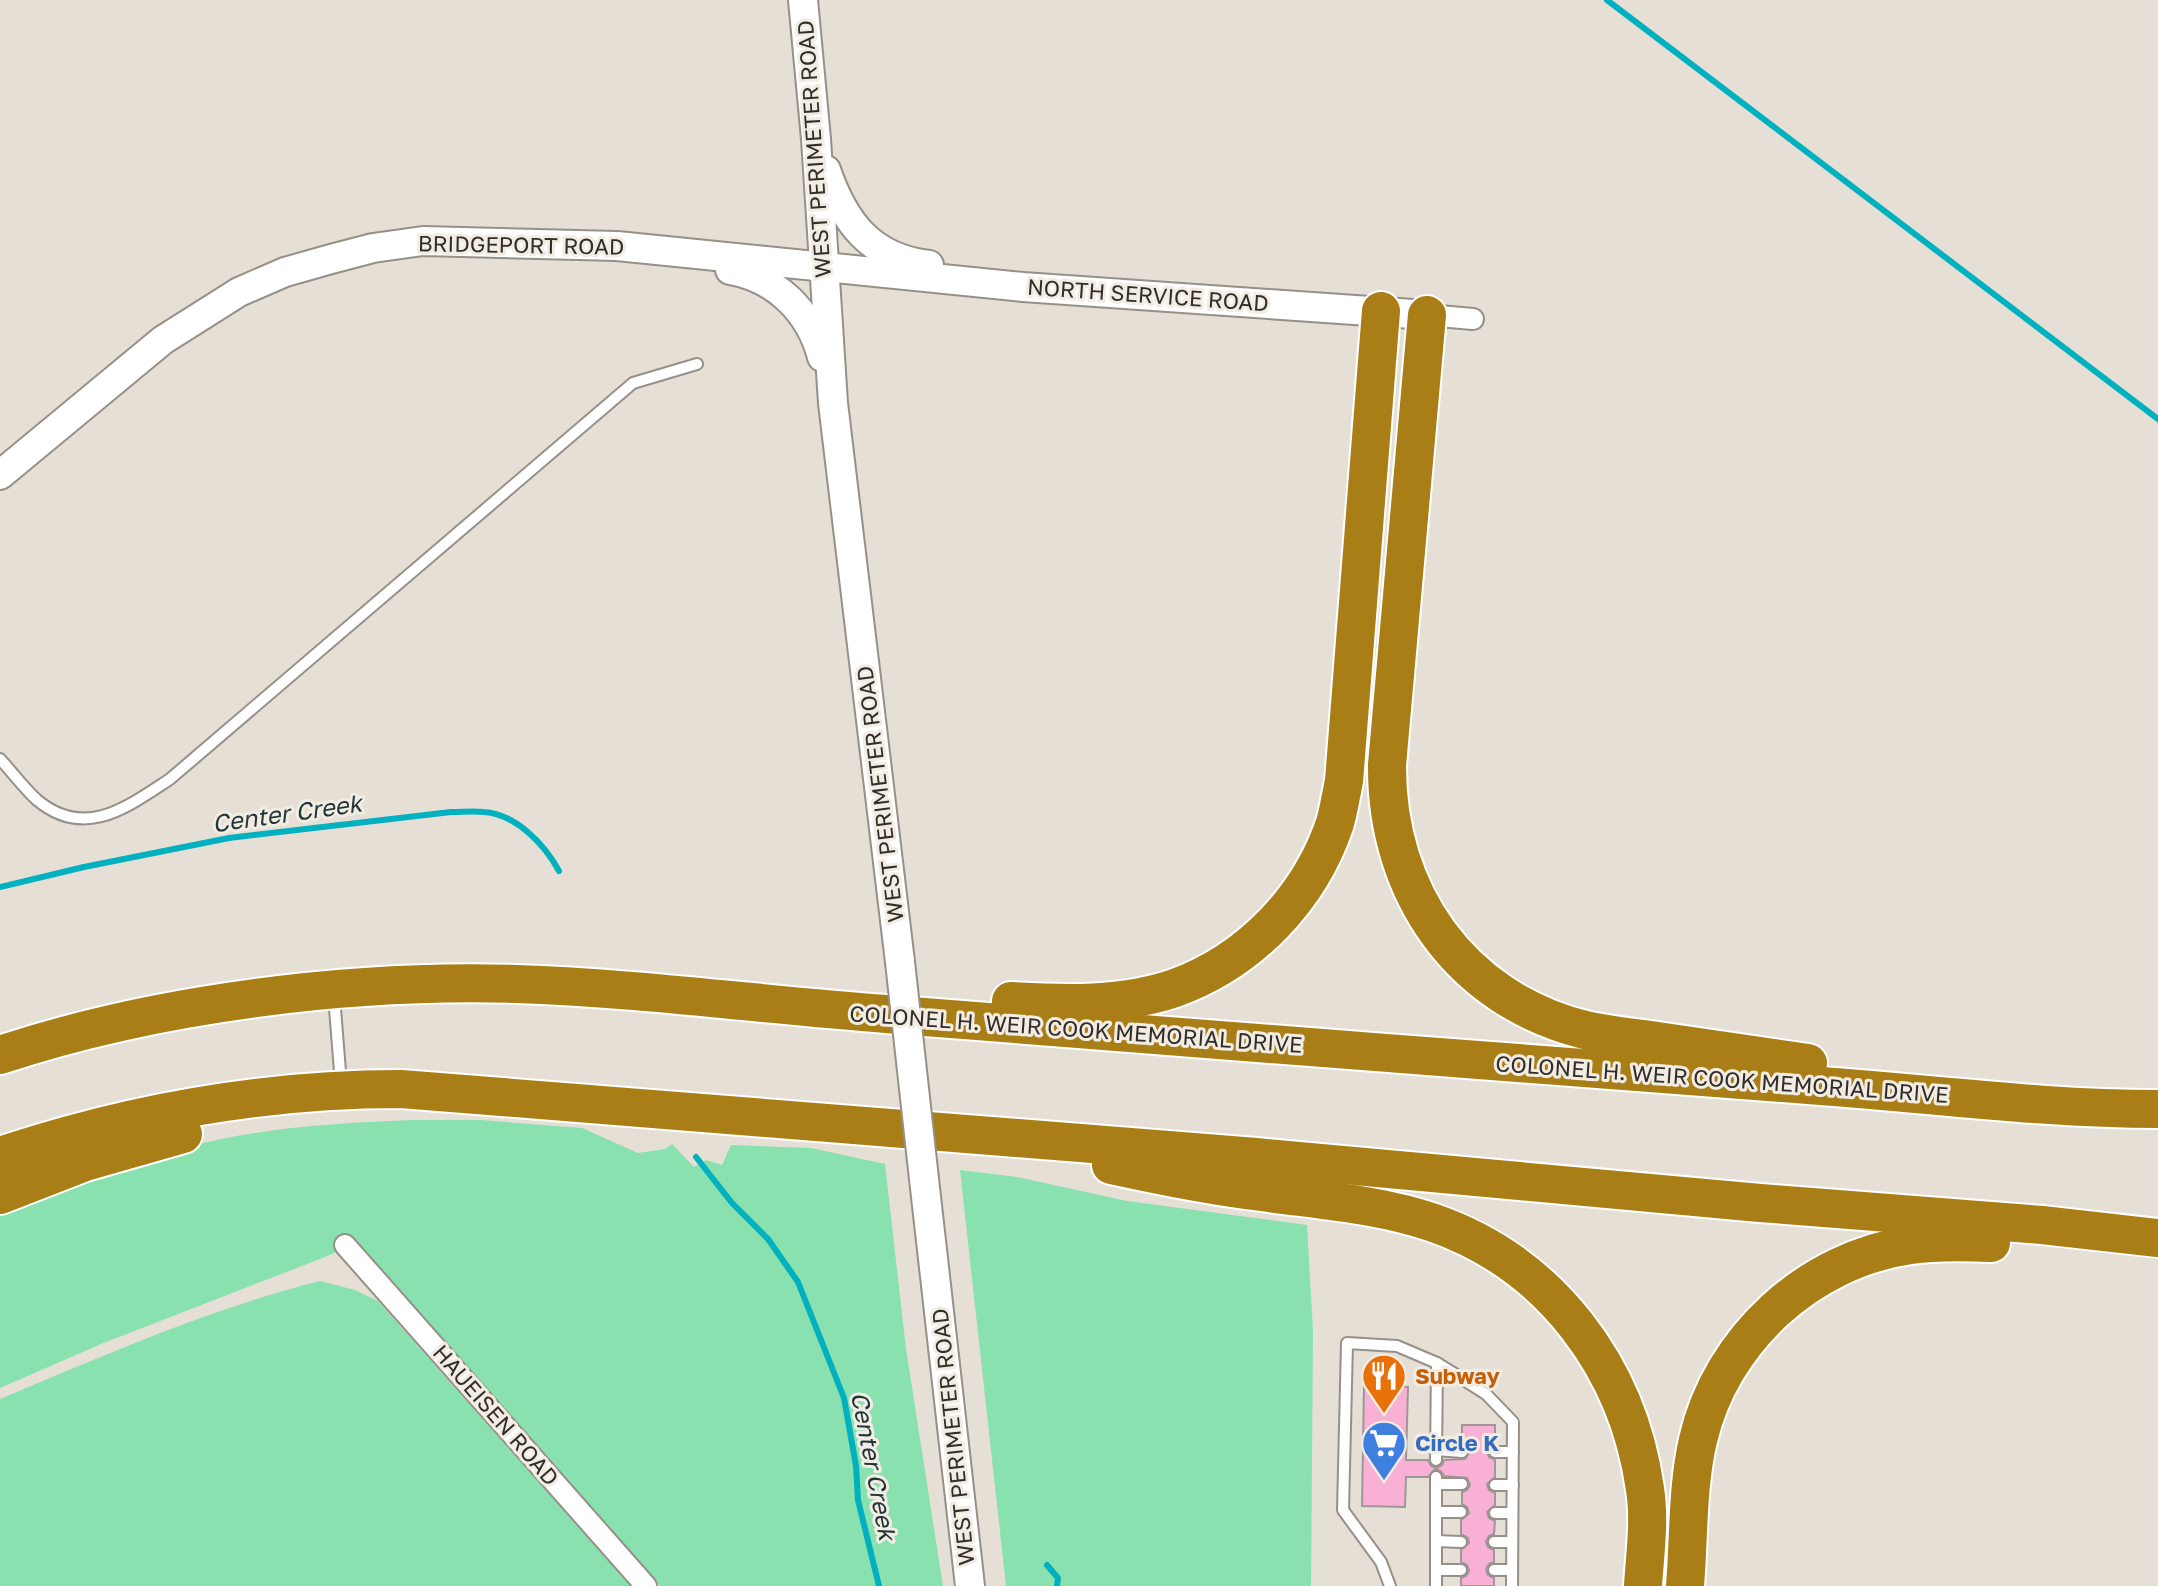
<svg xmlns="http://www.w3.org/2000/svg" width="2158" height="1586" viewBox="0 0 2158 1586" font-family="'Golos Text',sans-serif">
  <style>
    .green { fill: #88e1af }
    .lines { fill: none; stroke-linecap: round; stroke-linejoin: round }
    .stream { stroke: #01b1bf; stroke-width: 6 }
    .building { fill: #f8b0d4; stroke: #a0969a; stroke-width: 2 }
    .lane-casing { stroke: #969088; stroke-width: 14 }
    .street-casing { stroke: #969088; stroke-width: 24 }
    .secondary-casing { stroke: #969088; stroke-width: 32 }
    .highway-casing { stroke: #fff; stroke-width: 42 }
    .lane { stroke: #fff; stroke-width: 10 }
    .street { stroke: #fff; stroke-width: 20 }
    .secondary { stroke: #fff; stroke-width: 28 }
    .highway { stroke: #aa7e16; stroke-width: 38 }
    .secondary-bridge-casing { stroke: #969088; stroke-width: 32; stroke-linecap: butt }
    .secondary-bridge { stroke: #fff; stroke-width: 28 }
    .labels { text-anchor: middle; stroke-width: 6; stroke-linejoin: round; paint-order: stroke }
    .street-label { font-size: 22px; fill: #312e2b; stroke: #f2ece3 }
    .food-label { font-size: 22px; font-weight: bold; fill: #c56008; stroke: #f2ece3; text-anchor: start }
    .shop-label { font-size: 22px; font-weight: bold; fill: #366cbe; stroke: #f2ece3; text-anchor: start }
    .water-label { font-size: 24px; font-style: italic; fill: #20373a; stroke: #f2ece3 }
  </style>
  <rect width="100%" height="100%" fill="#e5dfd6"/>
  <g class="green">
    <path d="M415,1120H480L582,1128L638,1153L665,1149L672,1144L694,1167L706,1160L722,1165L731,1145L811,1148L885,1164L906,1349L943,1586H660L352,1240L338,1251L325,1257L101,1344L0,1388V1211C61,1190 123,1165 185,1148C260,1127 338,1123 415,1120Z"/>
    <path d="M960,1170L1017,1177L1127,1201L1307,1225L1313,1331L1311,1586H1006Z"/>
    <path d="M320,1281L355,1290L378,1301L631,1586H0V1399C105,1355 209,1309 320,1281Z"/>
  </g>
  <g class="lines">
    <g class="stream">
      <path d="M1607,0L2158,419"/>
      <path d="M0,887L84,867L229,838L451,812C462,812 474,811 484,812C516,814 545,845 559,871"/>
      <path d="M696,1157L732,1203L768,1239L798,1282L844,1398L856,1466L858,1500L879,1586"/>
      <path d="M1047,1565L1058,1578L1057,1586"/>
    </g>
  </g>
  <path class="building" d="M1364,1386L1408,1387L1406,1460H1428L1431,1466L1437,1468L1442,1465L1444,1460L1465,1459L1470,1452L1467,1446L1462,1444V1425H1495V1444L1490,1446L1487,1451L1489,1457L1495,1460V1477L1487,1484L1489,1490L1495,1493V1505L1487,1512L1489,1518L1495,1521L1494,1534L1489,1536L1486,1541L1488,1547L1494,1550V1562L1489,1564L1486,1569L1488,1575L1494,1578V1586H1461V1578L1466,1576L1469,1571L1467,1565L1461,1562V1550L1469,1543L1468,1538L1461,1534V1520L1469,1513L1467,1507L1462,1504V1492L1467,1490L1470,1485L1467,1478L1444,1476L1441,1471L1435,1469L1428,1477H1406L1405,1507L1362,1506Z"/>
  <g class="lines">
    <g class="lane-casing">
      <g id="lane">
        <path d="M0,759C12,772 24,788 37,800C85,840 127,807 170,779L633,383L697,364"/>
        <path d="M334,996L341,1084"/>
        <path d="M1453,1373L1486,1394L1513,1422L1512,1586"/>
        <path d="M1436,1450L1462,1452"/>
        <path d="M1495,1452H1513"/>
        <path d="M1436,1460L1437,1363"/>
        <path d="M1436,1484H1462"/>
        <path d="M1495,1485H1513"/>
        <path d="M1436,1512H1461"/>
        <path d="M1495,1513H1512"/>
        <path d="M1436,1541L1461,1542"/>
        <path d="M1494,1542H1512"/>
        <path d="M1436,1570H1461"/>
        <path d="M1494,1570H1512"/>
        <path d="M1390,1586L1381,1562L1343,1510L1347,1343L1397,1346L1437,1363L1458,1376"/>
        <path d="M1436,1586V1477"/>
      </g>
    </g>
    <g class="street-casing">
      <g id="street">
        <path d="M1427,315L1473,319"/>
        <path d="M345,1245L646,1586"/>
      </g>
    </g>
    <g class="secondary-casing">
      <g id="secondary">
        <path d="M803,0L816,139L833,403L900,962"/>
        <path d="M826,170C844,222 870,258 929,265"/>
        <path d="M730,270C776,278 810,311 822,357"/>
        <path d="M0,475L163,340L239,292L285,272L331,259L373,248L423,241L617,246L1023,287L1427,315"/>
        <path d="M924,1179L970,1586"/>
      </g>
    </g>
    <g class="highway-casing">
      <g id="highway">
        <path d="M1427,315L1387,765C1386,892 1460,999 1585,1030C1611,1036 1638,1038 1664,1042C1712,1049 1760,1056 1808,1063"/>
        <path d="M1011,1001C1064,1004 1123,1006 1175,988C1250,961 1310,898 1335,823C1339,809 1341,795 1344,781L1381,311"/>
        <path d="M0,1055C157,1003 351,979 516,984C640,988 763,1005 886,1014C1198,1037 1509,1064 1821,1086C1933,1094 2045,1109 2158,1109"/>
        <path d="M0,1156C129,1113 265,1089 401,1089L1256,1157L1760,1203L2042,1225L2158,1238"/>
        <path d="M1111,1165C1161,1176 1211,1186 1261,1192C1318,1200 1379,1204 1434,1223C1551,1264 1628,1368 1645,1489C1650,1521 1645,1554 1643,1586"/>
        <path d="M0,1195L85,1162L183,1134"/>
        <path d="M1685,1586C1689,1538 1687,1487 1698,1440C1721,1340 1809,1259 1911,1245C1937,1241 1965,1242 1991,1243"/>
      </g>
    </g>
    <use href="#lane" class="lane"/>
    <use href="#street" class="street"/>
    <use href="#secondary" class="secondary"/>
    <use href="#highway" class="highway"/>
    <g class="secondary-bridge-casing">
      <path id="secondary-bridge" d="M900,962L924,1179"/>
    </g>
    <use href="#secondary-bridge" class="secondary-bridge"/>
  </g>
  <defs>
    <g id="restaurant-pin" transform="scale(2.3)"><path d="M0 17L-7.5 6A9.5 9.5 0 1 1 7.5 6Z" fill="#e8710a" stroke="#f2ece3"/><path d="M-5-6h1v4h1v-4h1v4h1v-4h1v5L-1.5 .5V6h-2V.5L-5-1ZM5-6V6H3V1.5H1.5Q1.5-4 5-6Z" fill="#fff"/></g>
    <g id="supermarket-pin" transform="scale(2.3)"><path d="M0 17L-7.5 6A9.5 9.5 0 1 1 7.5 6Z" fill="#3f7fe0" stroke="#f2ece3"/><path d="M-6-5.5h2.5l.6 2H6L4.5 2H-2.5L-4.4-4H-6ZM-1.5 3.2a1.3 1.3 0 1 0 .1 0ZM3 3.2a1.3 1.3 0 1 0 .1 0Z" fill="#fff"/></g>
  </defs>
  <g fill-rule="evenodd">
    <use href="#restaurant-pin" x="1384" y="1376"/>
    <use href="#supermarket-pin" x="1384" y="1443"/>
  </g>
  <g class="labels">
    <g class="street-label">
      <text transform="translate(814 149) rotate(-94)" y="8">WEST PERIMETER ROAD</text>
      <text transform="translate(521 245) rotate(1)" y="8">BRIDGEPORT ROAD</text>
      <text transform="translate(1148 295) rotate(4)" y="8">NORTH SERVICE ROAD</text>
      <text transform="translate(880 794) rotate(-97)" y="8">WEST PERIMETER ROAD</text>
      <text transform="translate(1076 1029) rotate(4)" y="8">COLONEL H. WEIR COOK MEMORIAL DRIVE</text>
      <text transform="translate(1722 1079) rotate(4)" y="8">COLONEL H. WEIR COOK MEMORIAL DRIVE</text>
      <text transform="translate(496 1415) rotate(49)" y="8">HAUEISEN ROAD</text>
      <text transform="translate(953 1437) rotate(-96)" y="8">WEST PERIMETER ROAD</text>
    </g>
    <g class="food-label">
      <text x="1415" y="1384">Subway</text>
    </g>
    <g class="shop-label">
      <text x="1415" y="1451">Circle K</text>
    </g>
    <g class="water-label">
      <text transform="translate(287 814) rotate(-8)" y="8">Center Creek</text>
      <text transform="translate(873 1466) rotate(79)" y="8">Center Creek</text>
    </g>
  </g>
</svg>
